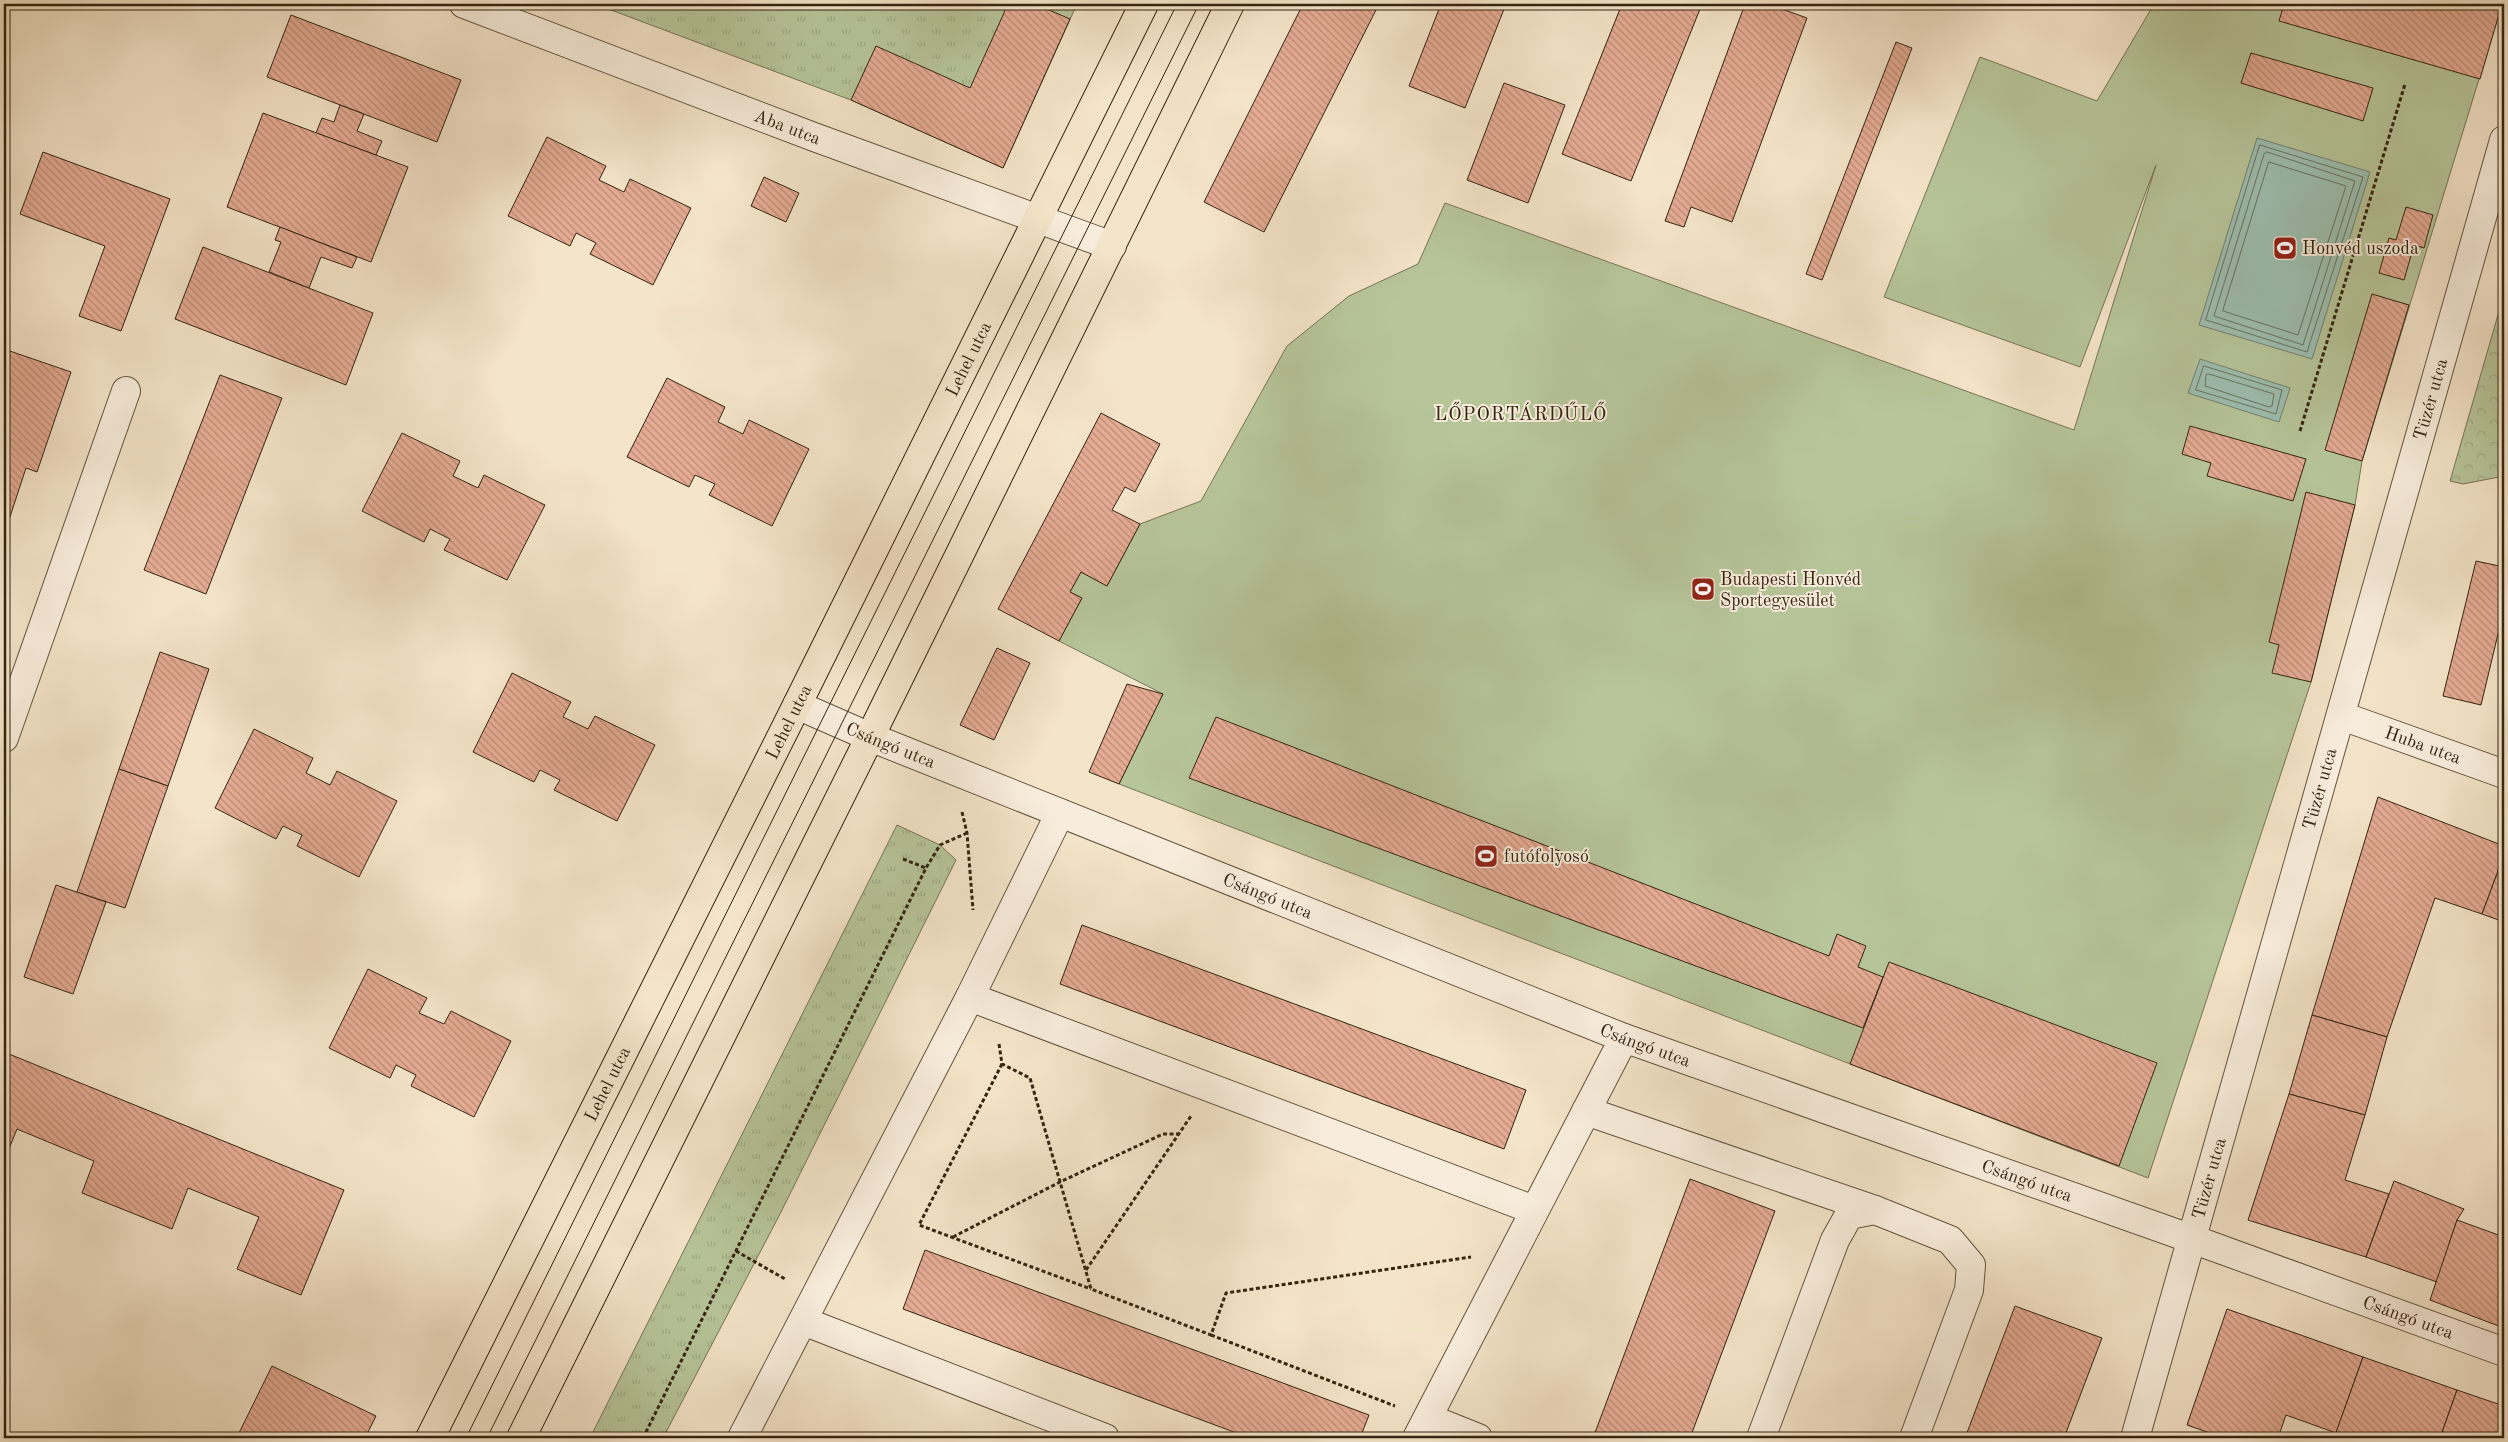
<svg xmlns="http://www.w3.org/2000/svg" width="2508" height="1442" viewBox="0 0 2508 1442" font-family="'Old Standard TT',serif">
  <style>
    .grass { fill: #b7c59a; stroke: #767556 }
    .forest { fill: url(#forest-crowns); stroke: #767556 }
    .park { fill: url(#park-tufts); stroke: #767556 }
    .water { fill: #9dbfb0; stroke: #738170 }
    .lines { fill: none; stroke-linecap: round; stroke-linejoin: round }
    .shore { stroke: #687260; stroke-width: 1 }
    .building { fill: url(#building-back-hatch); stroke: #342511 }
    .minor-casing { stroke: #64553f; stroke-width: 30 }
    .major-casing { stroke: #342511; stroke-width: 30 }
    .path { stroke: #342511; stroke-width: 3; stroke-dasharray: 4 2.5; stroke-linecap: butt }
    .minor { stroke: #f8eddc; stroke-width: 28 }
    .major { stroke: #f4e4c9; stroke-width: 28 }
    .tram { stroke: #342511; stroke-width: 1 }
    .labels { text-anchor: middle; stroke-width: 4; stroke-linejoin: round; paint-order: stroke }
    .street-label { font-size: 18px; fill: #342511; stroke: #f8eddc }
    .poi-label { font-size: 18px; fill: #342511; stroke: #f8eddc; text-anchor: start }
    .neighbourhood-label { font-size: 19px; letter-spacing: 1px; fill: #342511; stroke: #f8eddc }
  </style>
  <defs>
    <pattern id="forest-crowns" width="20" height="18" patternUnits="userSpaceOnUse" patternTransform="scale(1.25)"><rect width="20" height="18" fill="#b7c59a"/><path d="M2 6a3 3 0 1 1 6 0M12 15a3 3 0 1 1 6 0" fill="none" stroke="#9ea984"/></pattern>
    <pattern id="park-tufts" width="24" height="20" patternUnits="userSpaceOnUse" patternTransform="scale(1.25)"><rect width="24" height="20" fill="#b7c59a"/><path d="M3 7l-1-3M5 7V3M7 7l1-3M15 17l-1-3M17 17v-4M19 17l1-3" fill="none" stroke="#9ea984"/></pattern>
    <pattern id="building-back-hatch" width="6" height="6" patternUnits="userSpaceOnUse" patternTransform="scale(1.25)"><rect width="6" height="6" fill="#e5ab93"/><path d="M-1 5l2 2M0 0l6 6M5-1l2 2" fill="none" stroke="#ba8b77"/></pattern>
  </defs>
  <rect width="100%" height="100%" fill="#f4e4c9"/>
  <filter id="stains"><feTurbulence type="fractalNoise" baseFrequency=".004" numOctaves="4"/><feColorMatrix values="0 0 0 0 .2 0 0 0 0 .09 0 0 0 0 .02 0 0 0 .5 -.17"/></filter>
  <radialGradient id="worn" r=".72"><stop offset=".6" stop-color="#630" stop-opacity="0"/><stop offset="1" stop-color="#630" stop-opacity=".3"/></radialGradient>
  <path class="grass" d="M2154,4H2502L2362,461L2355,505L2311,682L2148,1178L1119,784L1163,694L1059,641L1082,598L1070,592L1081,572L1107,586L1140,524L1201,501L1287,346L1349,296L1418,264L1445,203L2074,430L2156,165L2080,367L1884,297L1980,57L2097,101Z"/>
  <path class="forest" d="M2504,294V464L2499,477L2463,484L2450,481Z"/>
  <g class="park">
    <path d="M595,4H1077L1003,168L851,100Z"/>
    <path d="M897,825L940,845L956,860L780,1214L663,1438H590Z"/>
  </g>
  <g class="water">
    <path d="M2257,138L2370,172L2312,359L2199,325Z"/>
    <path d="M2200,359L2290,388L2279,422L2188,393Z"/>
  </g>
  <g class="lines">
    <g class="shore">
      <path d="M2260,145L2363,177L2307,352L2206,320Z"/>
      <path d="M2267,152L2355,181L2303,345L2214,316L2264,154Z"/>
      <path d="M2269,162L2346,186L2298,335L2223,311Z"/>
      <path d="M2204,366L2282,390L2276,414L2196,390Z"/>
      <path d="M2209,374L2274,394L2272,406L2269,407L2205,386L2206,375Z"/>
    </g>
  </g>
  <g class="building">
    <path d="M1008,4H1035L1070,19L1003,168L851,100L876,46L970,88Z"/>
    <path d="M1303,4H1379L1264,232L1204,202Z"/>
    <path d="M1441,4H1506L1465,108L1409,86Z"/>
    <path d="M1622,4H1702L1631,181L1562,154Z"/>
    <path d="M1745,4H1768L1807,18L1732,222L1691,207L1684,227L1665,221Z"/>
    <path d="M2284,4H2502L2480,79L2279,21Z"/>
    <path d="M291,15L461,80L437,142L267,77Z"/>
    <path d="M1896,42L1912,48L1822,280L1806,274Z"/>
    <path d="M2251,53L2373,88L2363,121L2241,83Z"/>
    <path d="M1504,83L1565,105L1528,203L1467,180Z"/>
    <path d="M340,105L364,114L357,131L382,141L376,155L316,133L322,118L334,122Z"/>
    <path d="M263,113L408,167L371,262L227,207Z"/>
    <path d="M547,137L606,166L599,180L624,192L630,179L691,208L653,285L590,254L596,243L576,233L570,246L508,216Z"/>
    <path d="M43,152L170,199L121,331L79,316L105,246L20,214Z"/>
    <path d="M764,177L799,193L786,222L751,206Z"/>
    <path d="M2406,207L2433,215L2424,248L2414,245L2404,280L2379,273L2389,238L2396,240Z"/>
    <path d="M280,227L357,257L352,268L321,257L309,288L269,272L281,242L275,240Z"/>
    <path d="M203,247L373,313L346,385L175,319Z"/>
    <path d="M2372,294L2409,305L2362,461L2325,450Z"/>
    <path d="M4,349L71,372L37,472L26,468L4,535Z"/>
    <path d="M220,375L282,398L206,594L144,570Z"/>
    <path d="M667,378L725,407L718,422L743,434L749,420L809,449L772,526L709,495L715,484L695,475L689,487L627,457Z"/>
    <path d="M1101,413L1160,444L1135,492L1125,487L1112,510L1140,524L1107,586L1081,572L1070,592L1082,598L1059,641L998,609Z"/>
    <path d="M2190,426L2306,459L2293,501L2207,476L2211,463L2182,454Z"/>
    <path d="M402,433L460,461L453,476L478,488L484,475L545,505L507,580L444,550L450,539L430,529L424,542L362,511Z"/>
    <path d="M2306,492L2355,505L2311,682L2272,673L2279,645L2269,642Z"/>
    <path d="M2476,561L2504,567V609L2481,705L2443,696Z"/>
    <path d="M997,648L1030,663L994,740L960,725Z"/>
    <path d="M160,652L209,669L168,786L119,769Z"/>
    <path d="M512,673L571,702L563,717L588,729L595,716L655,745L617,821L554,790L560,780L540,770L534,782L473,752Z"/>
    <path d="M1127,684L1163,694L1119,784L1089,772Z"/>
    <path d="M1216,717L1829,956L1837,934L1866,946L1858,967L1883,977L1863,1028L1189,778Z"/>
    <path d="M254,729L313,758L306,773L330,785L337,771L397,801L359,877L297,846L302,835L283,826L276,839L215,808Z"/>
    <path d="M119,769L168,786L125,908L77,892Z"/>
    <path d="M2378,797L2504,846V855L2482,914L2435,898L2387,1037L2312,1015Z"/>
    <path d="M2504,855V922L2482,914Z"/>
    <path d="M56,885L106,902L73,994L24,977Z"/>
    <path d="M1082,925L1526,1090L1504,1149L1060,984Z"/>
    <path d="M1889,962L2157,1063L2119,1166L1850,1064Z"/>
    <path d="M368,969L427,998L419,1013L444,1024L451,1011L511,1041L474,1117L411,1086L416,1075L396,1065L390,1078L329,1048Z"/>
    <path d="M2312,1015L2387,1037L2365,1115L2289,1094Z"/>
    <path d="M4,1052L344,1190L301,1295L237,1269L259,1217L188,1188L172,1229L82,1193L94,1161L17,1129L4,1161Z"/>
    <path d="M2289,1094L2365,1115L2345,1180L2389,1194L2366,1257L2248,1220Z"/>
    <path d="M1690,1179L1775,1211L1690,1438H1593Z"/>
    <path d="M2394,1181L2464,1209L2457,1220L2437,1282L2366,1257Z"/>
    <path d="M2457,1220L2504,1237V1328L2430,1300Z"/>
    <path d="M925,1250L1369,1415L1360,1438H1250L903,1309Z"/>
    <path d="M2015,1306L2102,1338L2064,1438H1965Z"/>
    <path d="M2227,1309L2363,1357L2336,1433L2286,1415L2278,1438H2224L2187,1425Z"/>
    <path d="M2363,1357L2457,1390L2440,1438H2334Z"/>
    <path d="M272,1366L376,1416L365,1438H245L238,1435Z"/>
    <path d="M2457,1390L2504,1406L2503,1438H2440Z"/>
  </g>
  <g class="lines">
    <g class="minor-casing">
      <g id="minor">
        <path id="s1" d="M464,4L814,137L1112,246"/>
        <path id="s2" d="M797,705L870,737L1624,1038L2192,1239L2504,1352"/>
        <path id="s3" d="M2342,716L2504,774"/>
        <path d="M4,738L126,391"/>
        <path d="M970,997L1534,1210"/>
        <path d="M1586,1111L1875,1210"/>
        <path d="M803,1321L1105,1438"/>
        <path d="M1428,1418L1478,1438"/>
        <path d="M742,1438L970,997L1060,813"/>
        <path d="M1417,1438L1624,1038"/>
        <path d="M1761,1438L1835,1240L1849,1215L1875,1210L1950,1240L1971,1265L1969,1290L1914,1438"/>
        <path id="s4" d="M2135,1438L2504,140"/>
      </g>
    </g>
    <g class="major-casing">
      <g id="major">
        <path id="s5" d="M430,1438L797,705L1144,4"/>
        <path d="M521,1438L870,737L1230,4"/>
      </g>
    </g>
    <g class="path">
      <path d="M2300,431L2405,84"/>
      <path d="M962,812L967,833L973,910"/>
      <path d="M903,859L926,868"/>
      <path d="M999,1044L1002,1064L1030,1078L1091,1289L1211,1335L1226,1293L1471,1257"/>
      <path d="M1002,1064L919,1225L1091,1289"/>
      <path d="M953,1237L1060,1182L1163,1134H1178"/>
      <path d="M736,1251L785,1279"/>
      <path d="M1086,1270L1191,1116"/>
      <path d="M1211,1335L1395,1406"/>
      <path d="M643,1438L926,868L940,845L967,833"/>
    </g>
    <use href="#minor" class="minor"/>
    <use href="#major" class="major"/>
    <g class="tram">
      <path d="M466,1438L1177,4"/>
      <path d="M487,1438L1199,4"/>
    </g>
  </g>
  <defs>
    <g id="stadium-square" transform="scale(1.25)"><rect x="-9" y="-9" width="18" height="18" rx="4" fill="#8f2418" stroke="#f8eddc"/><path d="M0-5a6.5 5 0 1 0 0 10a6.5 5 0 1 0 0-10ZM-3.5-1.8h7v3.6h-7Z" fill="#fff"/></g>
  </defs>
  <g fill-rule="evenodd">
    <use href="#stadium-square" x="2285" y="248"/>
    <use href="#stadium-square" x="1703" y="589"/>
    <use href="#stadium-square" x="1486" y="856"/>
  </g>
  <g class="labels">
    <g class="street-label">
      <text dy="6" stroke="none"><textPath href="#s1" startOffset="346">Aba utca</textPath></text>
      <text dy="6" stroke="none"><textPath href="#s5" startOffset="1206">Lehel utca</textPath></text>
      <text dy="6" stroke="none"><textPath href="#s4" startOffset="1080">Tüzér utca</textPath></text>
      <text dy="6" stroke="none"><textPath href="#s5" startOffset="801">Lehel utca</textPath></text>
      <text dy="6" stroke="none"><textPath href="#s2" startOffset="102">Csángó utca</textPath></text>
      <text dy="6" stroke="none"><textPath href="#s3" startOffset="86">Huba utca</textPath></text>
      <text dy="6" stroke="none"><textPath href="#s4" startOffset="675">Tüzér utca</textPath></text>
      <text dy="6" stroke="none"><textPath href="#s2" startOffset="508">Csángó utca</textPath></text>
      <text dy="6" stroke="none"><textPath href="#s2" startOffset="914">Csángó utca</textPath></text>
      <text dy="6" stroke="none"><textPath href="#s5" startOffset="396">Lehel utca</textPath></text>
      <text dy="6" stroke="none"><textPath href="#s4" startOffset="270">Tüzér utca</textPath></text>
      <text dy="6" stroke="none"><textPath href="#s2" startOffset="1319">Csángó utca</textPath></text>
      <text dy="6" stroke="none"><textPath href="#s2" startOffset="1724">Csángó utca</textPath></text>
    </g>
    <g class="poi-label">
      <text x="2302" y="254">Honvéd uszoda</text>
      <text x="1720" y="585">Budapesti Honvéd<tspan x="1720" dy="21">Sportegyesület</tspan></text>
      <text x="1504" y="862">futófolyosó</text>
    </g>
    <g class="neighbourhood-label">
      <text x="1521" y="420">LŐPORTÁRDŰLŐ</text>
    </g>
  </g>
  <rect width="2508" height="1442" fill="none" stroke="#f4e4c9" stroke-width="20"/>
  <rect x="5" y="5" width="2498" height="1432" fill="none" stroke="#342511" stroke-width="2.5"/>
  <rect x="10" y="10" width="2488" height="1422" fill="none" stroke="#342511"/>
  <rect width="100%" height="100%" filter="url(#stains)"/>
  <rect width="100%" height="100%" fill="url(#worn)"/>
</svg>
